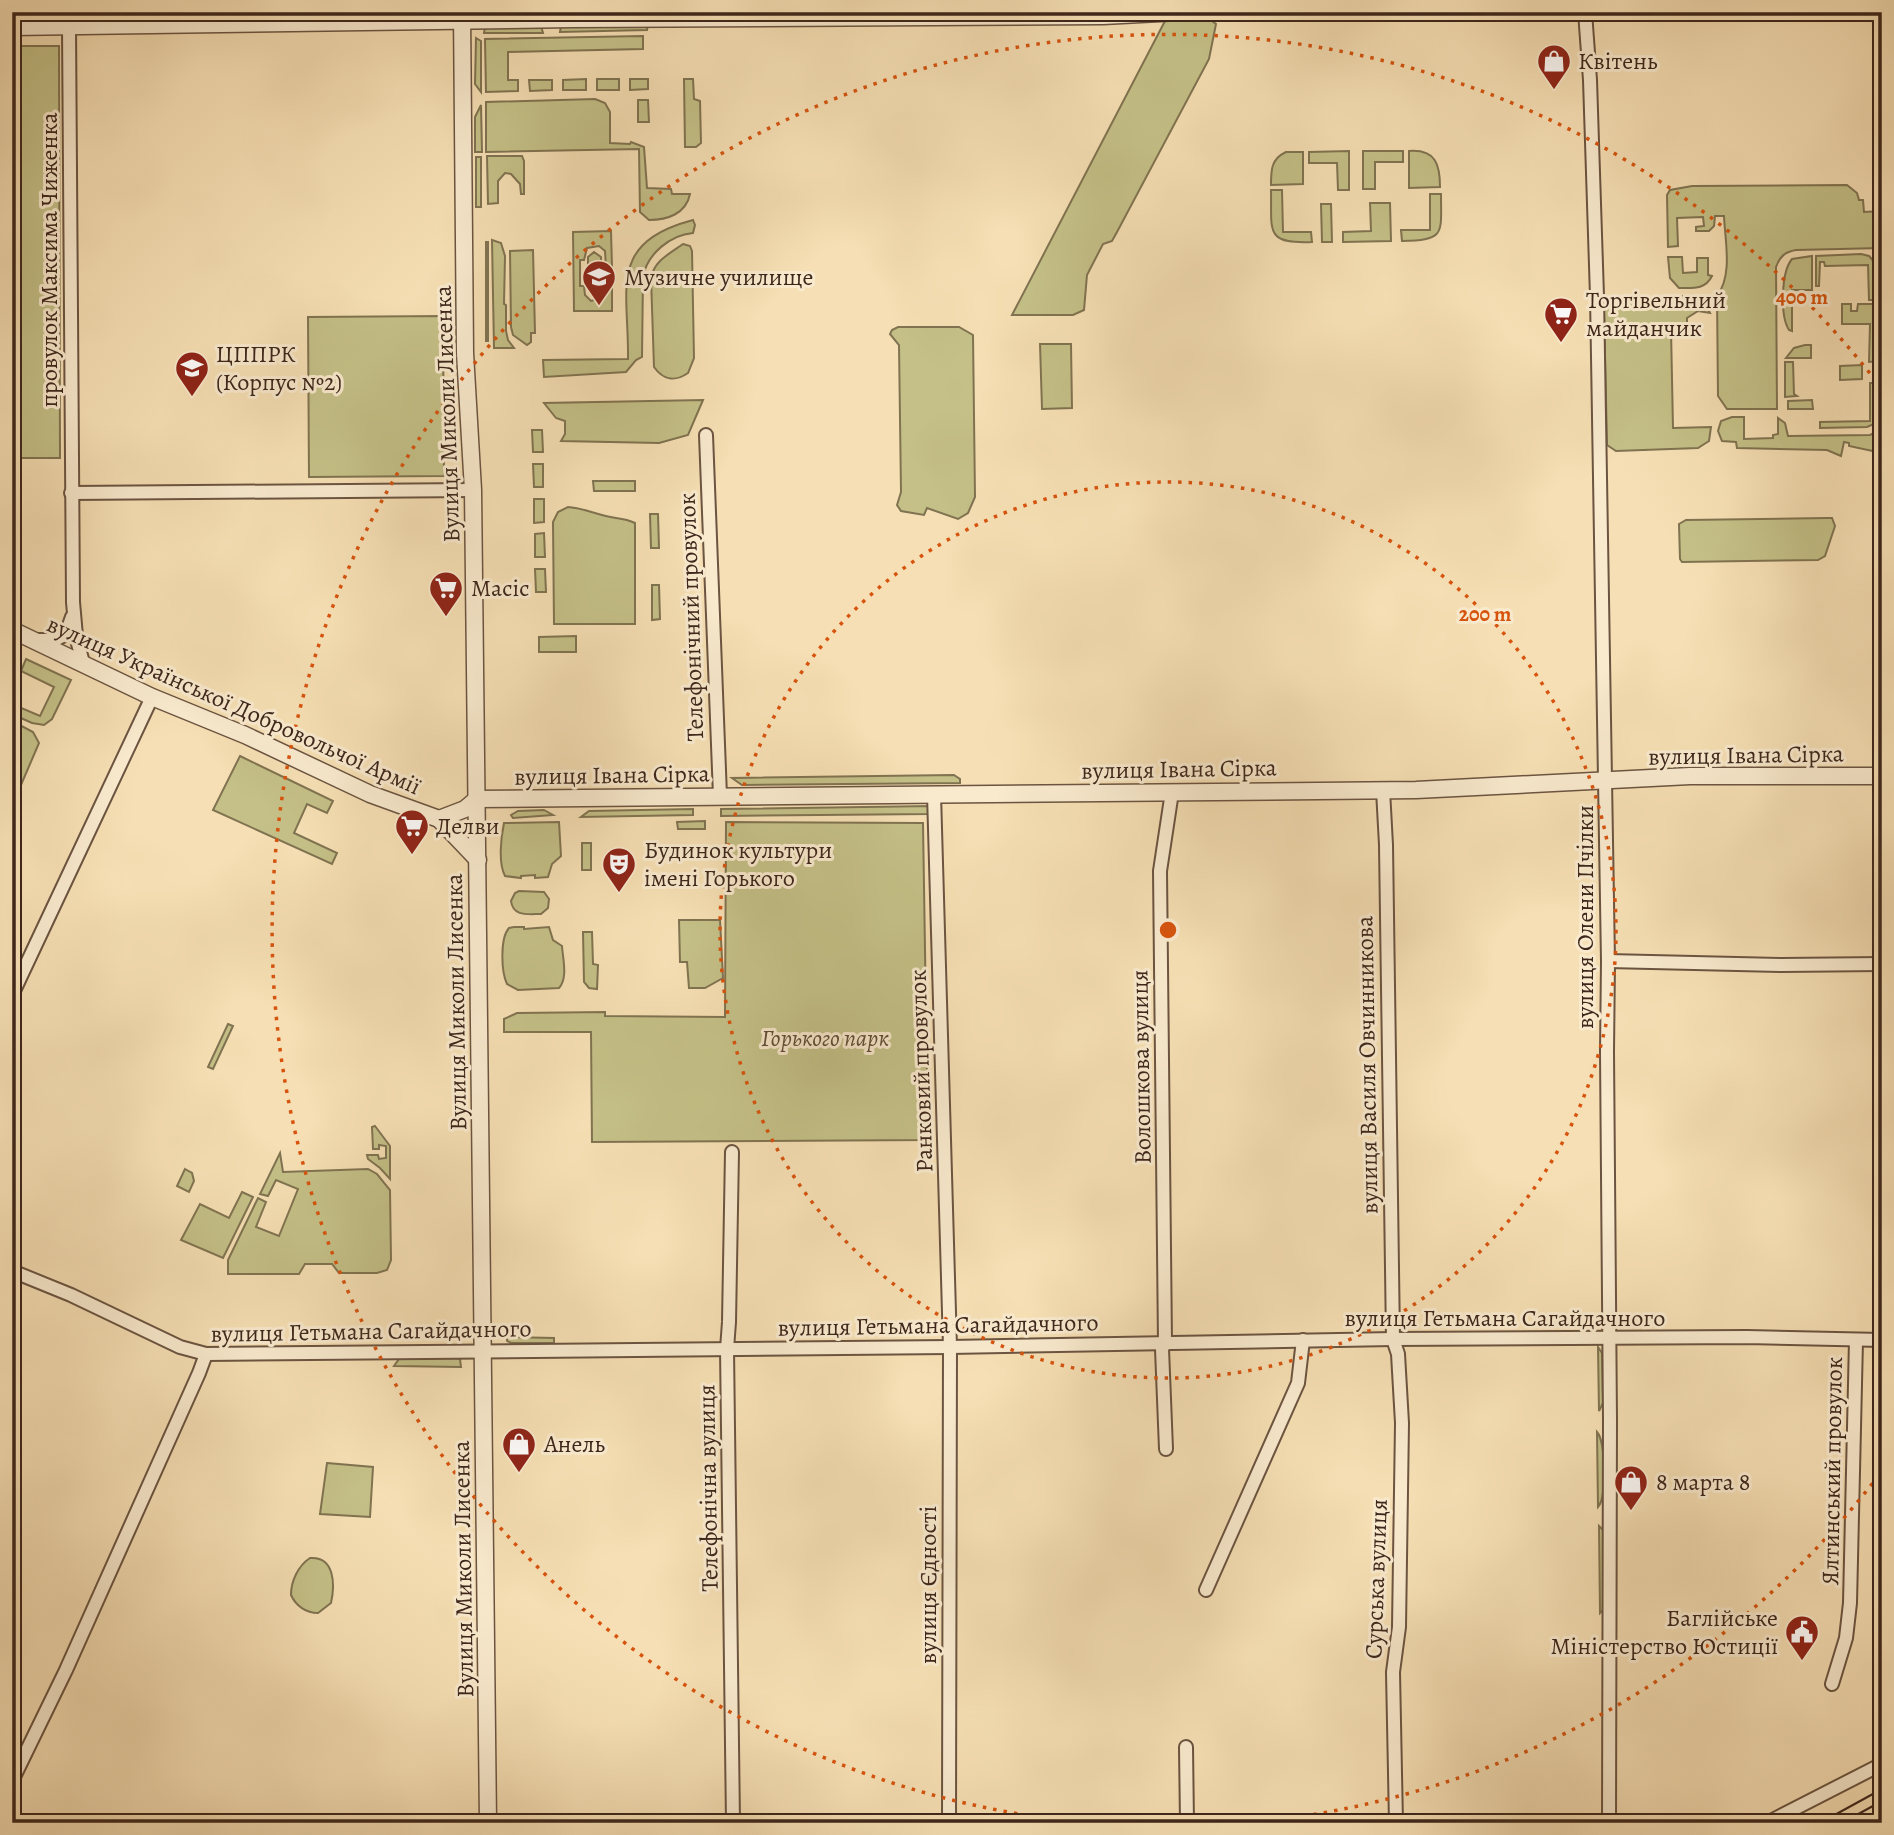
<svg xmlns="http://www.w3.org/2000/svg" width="1894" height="1835" viewBox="0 0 1894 1835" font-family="Alegreya,serif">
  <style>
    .green { fill: #c4c087; stroke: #807351; stroke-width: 2 }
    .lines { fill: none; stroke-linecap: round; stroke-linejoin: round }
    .minor-casing { stroke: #6b5441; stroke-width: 16 }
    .tertiary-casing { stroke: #6b5441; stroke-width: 19 }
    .minor { stroke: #f9eace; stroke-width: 12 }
    .tertiary { stroke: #f9eace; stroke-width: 16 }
    .tram { stroke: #3d261b; stroke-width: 2 }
    .ring { fill: none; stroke: #d7540e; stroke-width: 3.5; stroke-dasharray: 3.5 7 }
    .labels { text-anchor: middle; stroke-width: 6; stroke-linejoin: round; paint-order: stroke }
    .poi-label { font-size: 24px; fill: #3d261b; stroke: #f9eace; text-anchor: start }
    .street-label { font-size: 24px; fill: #3d261b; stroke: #f9eace }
    .park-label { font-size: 24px; font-style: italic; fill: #5f4c36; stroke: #f9eace }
    .centre { fill: #d7540e; stroke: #f9eace; stroke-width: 3.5 }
    .ring-label { font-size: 21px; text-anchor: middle; font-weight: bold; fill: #d7540e; stroke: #f9eace; stroke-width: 6; stroke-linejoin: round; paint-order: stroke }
  </style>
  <rect width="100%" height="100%" fill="#f6dfb4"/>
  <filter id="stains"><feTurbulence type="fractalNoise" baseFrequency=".00286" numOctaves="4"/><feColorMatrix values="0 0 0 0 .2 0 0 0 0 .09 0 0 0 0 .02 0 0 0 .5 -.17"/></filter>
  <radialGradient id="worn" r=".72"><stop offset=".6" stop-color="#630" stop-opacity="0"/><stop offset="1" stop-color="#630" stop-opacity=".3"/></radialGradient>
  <g class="green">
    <path d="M1208,18L1216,24L1209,59L1117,232L1112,241L1103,244L1087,275L1084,310L1073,315H1012L1166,19Z"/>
    <path d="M648,24L647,30L560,32L561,26Z"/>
    <path d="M541,26L543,33H484L485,27Z"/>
    <path d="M643,36V49L508,52V80H518V91L486,92L485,39Z"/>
    <path d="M476,38L481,41V92L475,84Z"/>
    <path d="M12,46H59L60,458H12Z"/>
    <path d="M586,79V90H563V80Z"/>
    <rect x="597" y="79" width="22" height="11"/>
    <path d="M630,79H648V89L630,90Z"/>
    <path d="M684,79H693L694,99L700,101L701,143L696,147H685Z"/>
    <path d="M529,80H552V90L530,91Z"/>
    <path d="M595,99L605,103L610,112V143L630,144L631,142L644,147L647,188L671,189L672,194H690C686,214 667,220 649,220L640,212L639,149L486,152V102Z"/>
    <path d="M638,100H648L649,122H638Z"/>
    <path d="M481,105L482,152H475V117Z"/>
    <path d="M1349,151V190H1338L1337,163H1309V152Z"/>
    <path d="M1363,151H1403V162H1375V189H1363Z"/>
    <path d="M1409,151C1436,149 1440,165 1440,187L1409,188Z"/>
    <path d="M1286,152H1303V184L1271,185C1271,170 1271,159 1286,152Z"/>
    <path d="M487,156H522L524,161V194H521L520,184L511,174L505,173L498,181V203L488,204Z"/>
    <rect x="476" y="157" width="5" height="50"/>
    <path d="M1847,185L1857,193L1859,200H1863L1864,212L1882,211V248L1796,250C1785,252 1780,256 1776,267L1777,409H1727L1718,396L1717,296C1733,275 1725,241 1724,216H1715L1714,226L1709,231H1696V227L1704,226L1703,217L1677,218L1678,246L1668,247L1667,195L1670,190L1692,186Z"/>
    <path d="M1271,190H1282L1283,232H1311L1312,242C1264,244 1272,231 1271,190Z"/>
    <path d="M1430,194H1441C1441,234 1446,240 1402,241L1401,230H1430Z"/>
    <path d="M1370,203H1390L1391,241L1343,242V232L1371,231Z"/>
    <path d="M1321,204H1331L1332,242H1322Z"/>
    <path d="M693,220L695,225L693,233C670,235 647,254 643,277L642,357L636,360L626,372L544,377L543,360L628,359C629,288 607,243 693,220Z"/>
    <path d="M611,231L612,267L606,268L605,251L599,246L587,248L584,260H580V286H584L585,295L591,301L603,298L606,291V278L612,277V311H574L573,232Z"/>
    <path d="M492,240L501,243L505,256L504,304L506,305V331L508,340L514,348H494Z"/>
    <rect x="486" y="242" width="2" height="99"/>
    <path d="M683,244L690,246L692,251L694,358L688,373C675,382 663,380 654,367L651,278C654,261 669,254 683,244Z"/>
    <path d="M533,250L535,333H531V342L527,345L513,335L511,327L510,251Z"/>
    <path d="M594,252L601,257L602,286L600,291L595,293L590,291L588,286V257Z"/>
    <path d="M1861,254L1869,256L1877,265V300H1869L1868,265L1825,266L1824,262H1820L1819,286H1816V256Z"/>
    <path d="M1812,256V290H1792V331L1789,330C1780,316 1781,272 1792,259Z"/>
    <path d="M1668,257H1682L1683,273L1697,272V258H1708V275L1712,276C1705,290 1693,288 1679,288L1670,278Z"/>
    <path d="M1686,296C1697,299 1705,303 1710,313L1698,311L1687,318V329H1671L1673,428L1711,427L1709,441L1698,448L1616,451L1607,445L1604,311L1613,300Z"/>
    <path d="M1842,304H1851V311H1857L1858,304H1877L1878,361L1869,362L1870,324H1842Z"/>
    <path d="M443,316L444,476L309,477L308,317Z"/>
    <path d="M898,327H959L973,335L975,497L968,513L958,519L927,508L924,515L901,511L897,505L901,492L899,345L890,334L892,330Z"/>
    <path d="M1040,344H1071L1072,408L1042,409Z"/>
    <path d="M1805,345H1811V358H1786L1794,348Z"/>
    <path d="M1785,362H1793L1794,394L1797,396L1785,397Z"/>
    <path d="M1862,365V379L1840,380V366Z"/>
    <path d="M1870,383H1878V411L1874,424L1867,427L1820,428V422L1870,421Z"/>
    <path d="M703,400L688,435L659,443L561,441L565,434V421L556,418L544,403Z"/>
    <path d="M1812,400L1813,409H1788V401Z"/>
    <path d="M1732,417H1744V439L1773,438V435L1778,434V418L1785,423L1788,436L1870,435L1882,429V453L1849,446V443L1844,442L1841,456L1827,450L1737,448L1736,442L1722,441L1718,431L1721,421Z"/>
    <path d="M532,430H542L543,452H533Z"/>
    <path d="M533,464H543V487H534Z"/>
    <path d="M593,481H635V491H594Z"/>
    <path d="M534,499H544V522L534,523Z"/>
    <path d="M568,507C581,508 590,512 602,515C614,519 623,517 635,523V624H554L553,522L558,512Z"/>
    <path d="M650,514H658L659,548H651Z"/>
    <path d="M1827,518H1832L1835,526L1825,556L1818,560L1682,562L1680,559L1679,524L1686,520Z"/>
    <path d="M544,533L545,557H535V534Z"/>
    <path d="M545,569L546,592H536L535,569Z"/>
    <path d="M652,585H659L660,619L652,620Z"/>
    <path d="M576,636V652H539V637Z"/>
    <path d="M26,659L71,680L52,719L44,725L32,723L12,714V704L40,716L54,687L21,671Z"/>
    <path d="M12,721L33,732L39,743L12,806Z"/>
    <path d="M240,756L333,801L327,813L307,804L294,833L337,853L332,864L213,810Z"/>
    <path d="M954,775L960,779V783L742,785L732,778Z"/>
    <path d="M932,806V814L721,816V809Z"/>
    <path d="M693,809V815L581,817L589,811Z"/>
    <path d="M544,810L553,815L513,818L511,815L518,811Z"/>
    <path d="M705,821V829H678L677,822Z"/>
    <path d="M559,822L561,856L552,864L548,877L535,878V875L521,876V878L505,876C498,863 501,837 504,823Z"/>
    <path d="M726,822L923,823L928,1140L592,1142L591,1032H504V1019L517,1013L605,1012V1016L725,1017Z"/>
    <rect x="582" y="843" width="9" height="27"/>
    <path d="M519,891L544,892L549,899L548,908L541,914C528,914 513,917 511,901L515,893Z"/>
    <path d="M679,920H720L723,978L705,988H689L687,962H680Z"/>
    <path d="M514,927H524V929L549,927L553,940L562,946C563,960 568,978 559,988L518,990L507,984C501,971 500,938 509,928Z"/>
    <path d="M583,932H592L593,964L598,965L597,989L589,988L584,982Z"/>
    <path d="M228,1024L233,1026L213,1069L208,1067Z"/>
    <path d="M375,1126L390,1146V1179L380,1168L368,1159L367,1155H378L379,1159L386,1158V1146L379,1145V1149H373L372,1127Z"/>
    <path d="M280,1153L283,1172L368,1169L377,1174L390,1190L391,1260L387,1270L377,1273H339L332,1264H305L299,1274H228V1260L258,1198L266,1202L256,1227L279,1236L298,1189L276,1180L268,1196L260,1194Z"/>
    <path d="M185,1169L192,1173L194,1181L189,1192L177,1186Z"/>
    <path d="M242,1192L253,1197L223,1258L181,1240L200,1204L229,1218Z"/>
    <path d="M507,1337L554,1338V1343H511L507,1341Z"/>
    <path d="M1598,1347L1602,1353L1603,1403L1599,1411Z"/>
    <path d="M455,1358L460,1359L461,1367L394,1366L399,1359Z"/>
    <path d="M1597,1432C1606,1442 1607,1498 1598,1507Z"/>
    <path d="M327,1463L373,1467L370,1517L320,1514Z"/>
    <path d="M1599,1526L1604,1531L1603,1610L1600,1613Z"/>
    <path d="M310,1558C335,1556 335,1585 331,1603L318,1613C306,1613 296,1606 291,1595C291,1581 298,1566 310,1558Z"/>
  </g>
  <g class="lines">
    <g class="minor-casing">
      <g id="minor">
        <path d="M1585,12L1590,80L1597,296L1608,961L1607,1052L1610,1420L1609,1823"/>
        <path d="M69,26L73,602L76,636L83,663"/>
        <path d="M706,435L720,796"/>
        <path d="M71,493L473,490"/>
        <path d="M34,640H55L66,634L72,617"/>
        <path d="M1383,790L1386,845L1393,1339L1398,1354L1402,1423L1399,1627L1393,1672L1396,1823"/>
        <path d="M934,794L950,1347L949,1823"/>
        <path d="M1608,961L1781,965L1882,964"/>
        <path d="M12,995L152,697"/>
        <path d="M732,1152L729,1322L727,1349L733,1823"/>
        <path d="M12,1271L71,1295L180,1347L206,1354L950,1347L1393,1339L1747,1337L1882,1340"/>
        <path d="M1166,1449L1162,1349L1165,1343L1160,871L1172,792"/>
        <path d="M1206,1590L1298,1383L1303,1340"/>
        <path d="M1832,1684L1846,1638L1850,1603L1856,1340"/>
        <path d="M1186,1747L1187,1823"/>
        <path d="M12,1781L66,1670L199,1373L206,1354"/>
        <path d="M1767,1823L1882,1764"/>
      </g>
    </g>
    <g class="tertiary-casing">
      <g id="tertiary">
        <path d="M462,12L465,353L473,490L488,1823"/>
        <path d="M12,27C376,20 739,17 1103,16L1179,12"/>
        <path d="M12,630L152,697L245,735L370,794L439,819L478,860"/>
        <path d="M439,819L465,809L477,799L1416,790L1690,776H1882"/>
      </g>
    </g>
    <use href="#minor" class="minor"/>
    <use href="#tertiary" class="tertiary"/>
    <g class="tram">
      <path d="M1820,1823L1882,1789"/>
      <path d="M1842,1823L1882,1801"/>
    </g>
  </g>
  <g class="ring">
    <circle cx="1168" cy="930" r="448"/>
    <path d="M1879 1475A896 896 0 0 1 1246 1823M1090 1823A896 896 0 1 1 1879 385"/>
  </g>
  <defs>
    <g id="shop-pin" transform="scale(1.75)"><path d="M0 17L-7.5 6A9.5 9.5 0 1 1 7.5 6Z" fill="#8f2418" stroke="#f9eace"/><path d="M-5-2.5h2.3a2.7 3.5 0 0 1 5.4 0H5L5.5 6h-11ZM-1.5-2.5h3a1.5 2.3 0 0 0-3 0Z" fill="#fff"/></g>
    <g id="school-pin" transform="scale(1.75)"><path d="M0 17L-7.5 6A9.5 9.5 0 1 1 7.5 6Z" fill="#8f2418" stroke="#f9eace"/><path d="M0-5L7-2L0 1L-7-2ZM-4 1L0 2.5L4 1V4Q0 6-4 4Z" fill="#fff"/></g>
    <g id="supermarket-pin" transform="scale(1.75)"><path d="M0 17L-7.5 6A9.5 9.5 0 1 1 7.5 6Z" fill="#8f2418" stroke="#f9eace"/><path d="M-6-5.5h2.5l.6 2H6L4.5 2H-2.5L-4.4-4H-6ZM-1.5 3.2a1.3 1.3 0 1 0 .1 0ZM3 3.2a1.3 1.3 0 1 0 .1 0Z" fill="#fff"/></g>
    <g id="university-pin" transform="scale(1.75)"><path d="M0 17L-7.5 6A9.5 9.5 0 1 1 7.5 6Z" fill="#8f2418" stroke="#f9eace"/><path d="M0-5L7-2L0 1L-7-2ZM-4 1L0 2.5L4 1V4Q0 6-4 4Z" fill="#fff"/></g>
    <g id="theatre-pin" transform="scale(1.75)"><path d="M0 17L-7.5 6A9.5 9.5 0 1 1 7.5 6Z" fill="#8f2418" stroke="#f9eace"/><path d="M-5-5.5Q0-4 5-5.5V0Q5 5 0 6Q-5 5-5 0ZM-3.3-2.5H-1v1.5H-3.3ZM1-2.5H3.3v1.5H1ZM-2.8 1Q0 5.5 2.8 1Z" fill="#fff"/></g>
    <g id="civic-pin" transform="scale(1.75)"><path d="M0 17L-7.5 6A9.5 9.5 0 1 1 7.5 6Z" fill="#8f2418" stroke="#f9eace"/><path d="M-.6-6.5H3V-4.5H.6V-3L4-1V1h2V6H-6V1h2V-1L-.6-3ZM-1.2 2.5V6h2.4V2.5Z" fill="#fff"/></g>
  </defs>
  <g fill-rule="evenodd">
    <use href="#shop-pin" x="1554" y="61"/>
    <use href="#school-pin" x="599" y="277"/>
    <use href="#supermarket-pin" x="1561" y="314"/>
    <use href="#university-pin" x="192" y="368"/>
    <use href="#supermarket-pin" x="446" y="588"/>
    <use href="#supermarket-pin" x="412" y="826"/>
    <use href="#theatre-pin" x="619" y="864"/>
    <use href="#shop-pin" x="519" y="1444"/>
    <use href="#shop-pin" x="1631" y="1482"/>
    <use href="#civic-pin" x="1802" y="1632"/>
  </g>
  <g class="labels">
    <g class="poi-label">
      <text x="1578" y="69">Квітень</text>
      <text x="624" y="285">Музичне училище</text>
      <text x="1586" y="308">Торгівельний<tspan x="1586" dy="28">майданчик</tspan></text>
      <text x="216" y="362">ЦППРК<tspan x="216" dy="28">(Корпус №2)</tspan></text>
      <text x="471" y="596">Macic</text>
      <text x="436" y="834">Делви</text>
      <text x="644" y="858">Будинок культури<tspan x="644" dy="28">імені Горького</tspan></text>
      <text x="544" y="1452">Анель</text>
      <text x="1656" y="1490">8 марта 8</text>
      <text x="1778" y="1626" text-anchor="end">Баглійське<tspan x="1778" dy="28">Міністерство Юстиції</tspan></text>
    </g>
    <g class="street-label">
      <text transform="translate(49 260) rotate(-90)" y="8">провулок Максима Чиженка</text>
      <text transform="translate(447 414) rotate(-92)" y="8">Вулиця Миколи Лисенка</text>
      <text transform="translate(691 617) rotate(-92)" y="8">Телефонічний провулок</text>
      <text transform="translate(234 705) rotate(24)" y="8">вулиця Української Добровольчої Армії</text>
      <text transform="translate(1746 755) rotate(-1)" y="8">вулиця Івана Сірка</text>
      <text transform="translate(1179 769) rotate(-1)" y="8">вулиця Івана Сірка</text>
      <text transform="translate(612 775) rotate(-1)" y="8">вулиця Івана Сірка</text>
      <text transform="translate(1585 917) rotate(-90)" y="8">вулиця Олени Пчілки</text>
      <text transform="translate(456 1002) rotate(-91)" y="8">Вулиця Миколи Лисенка</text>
      <text transform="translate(1367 1065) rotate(-91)" y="8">вулиця Василя Овчинникова</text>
      <text transform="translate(1141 1067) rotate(-91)" y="8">Волошкова вулиця</text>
      <text transform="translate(921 1071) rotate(-92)" y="8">Ранковий провулок</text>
      <text x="1505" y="1326">вулиця Гетьмана Сагайдачного</text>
      <text transform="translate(938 1325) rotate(-1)" y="8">вулиця Гетьмана Сагайдачного</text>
      <text transform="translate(371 1331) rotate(-1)" y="8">вулиця Гетьмана Сагайдачного</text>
      <text transform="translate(1832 1471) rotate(-89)" y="8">Ялтинський провулок</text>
      <text transform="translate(708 1488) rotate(-91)" y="8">Телефонічна вулиця</text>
      <text transform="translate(463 1569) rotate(-91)" y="8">Вулиця Миколи Лисенка</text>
      <text transform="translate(1376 1579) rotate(-88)" y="8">Сурська вулиця</text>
      <text transform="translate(928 1585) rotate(-90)" y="8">вулиця Єдності</text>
    </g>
    <g class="park-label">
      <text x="825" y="1046">Горького парк</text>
    </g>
  </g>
  <circle cx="1168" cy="930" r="10" class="centre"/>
  <g class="ring-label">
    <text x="1802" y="304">400 m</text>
    <text x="1485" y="621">200 m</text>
  </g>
  <rect width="1894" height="1835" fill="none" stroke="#f6dfb4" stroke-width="42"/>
  <rect x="14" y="14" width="1866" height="1807" fill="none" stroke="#3d261b" stroke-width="3.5"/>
  <rect x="21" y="21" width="1852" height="1793" fill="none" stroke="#3d261b" stroke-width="2"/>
  <rect width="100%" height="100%" filter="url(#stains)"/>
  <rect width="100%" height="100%" fill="url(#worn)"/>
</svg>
